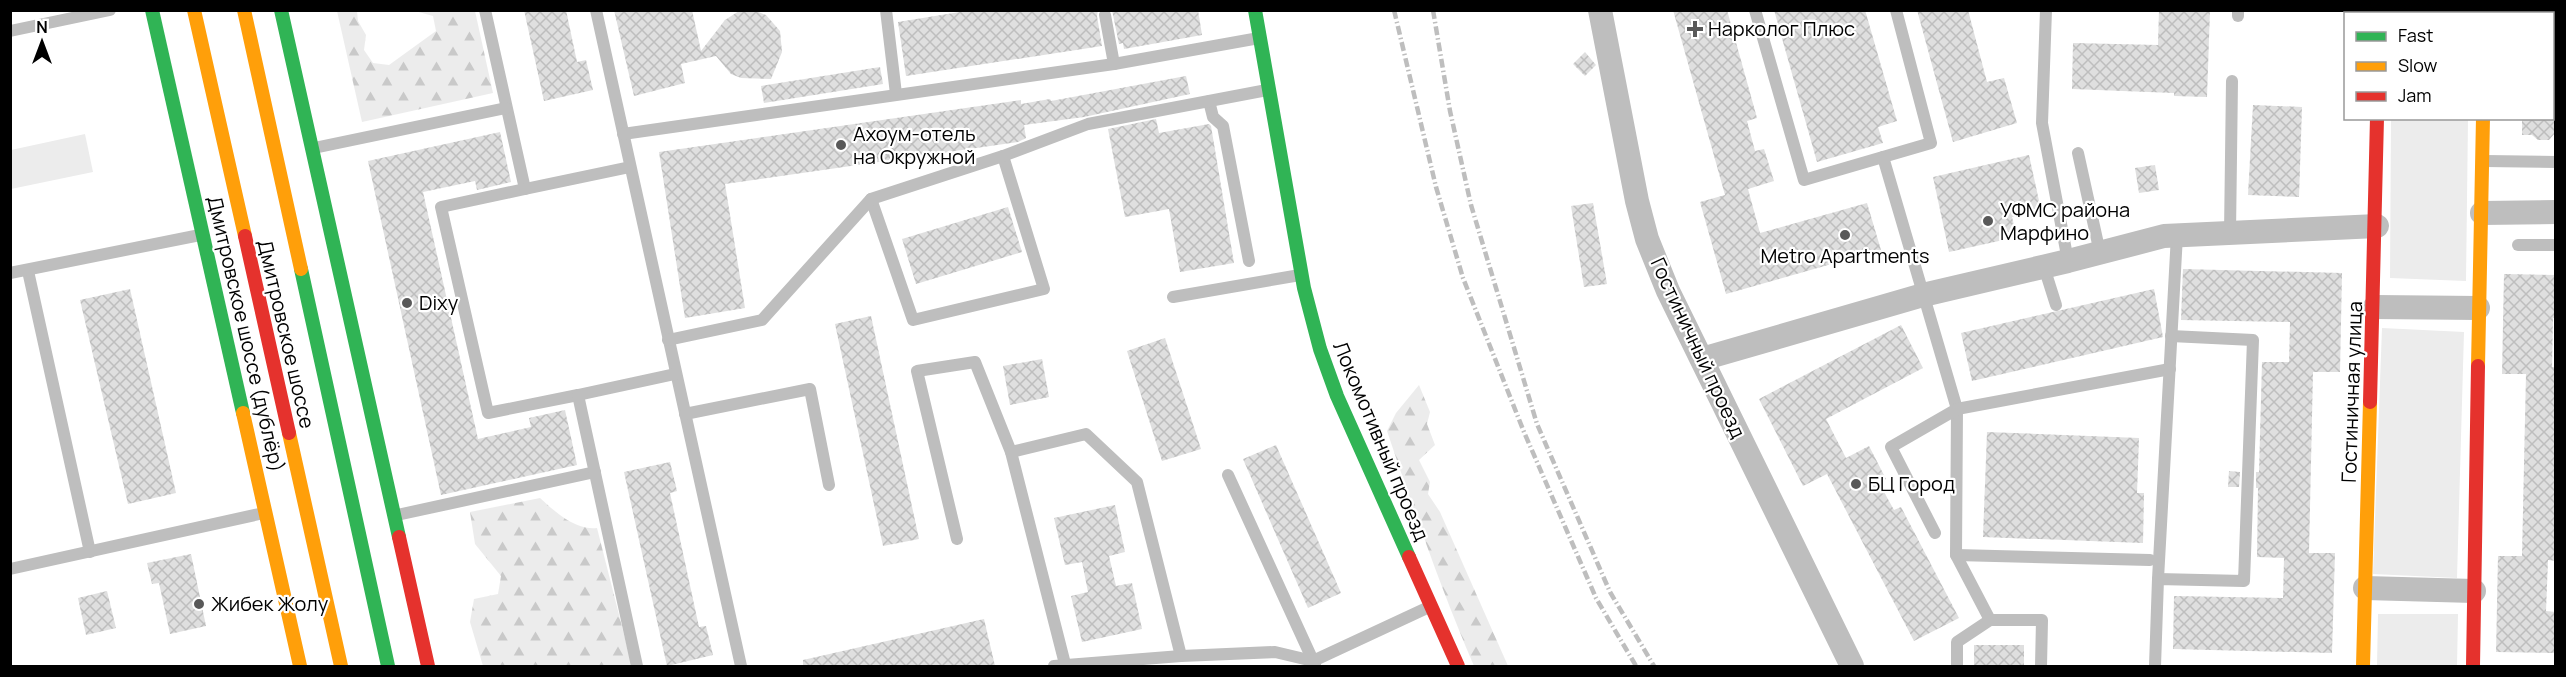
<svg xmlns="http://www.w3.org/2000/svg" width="2566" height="677" viewBox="0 0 2566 677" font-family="Manrope,sans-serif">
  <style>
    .forest { fill: url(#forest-firs) }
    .green { fill: #ececec }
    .building { fill: url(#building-cross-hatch) }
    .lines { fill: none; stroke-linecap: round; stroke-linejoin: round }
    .lane { stroke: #bebebe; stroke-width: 12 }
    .street { stroke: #bebebe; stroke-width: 24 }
    .fast { stroke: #30b455; stroke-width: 14 }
    .slow { stroke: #ff9f0a; stroke-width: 14 }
    .jam { stroke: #e5322d; stroke-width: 14 }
    .rail { stroke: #bebebe; stroke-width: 4.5; stroke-dasharray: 9 3 1.5 3; stroke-linecap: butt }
    .poi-dot { fill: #595959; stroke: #fff; stroke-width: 2 }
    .labels { text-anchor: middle; stroke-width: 4.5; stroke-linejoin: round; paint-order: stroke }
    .poi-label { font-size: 20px; fill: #000; stroke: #fff; text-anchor: start }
    .street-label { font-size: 20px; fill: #000; stroke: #fff }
  </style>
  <defs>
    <pattern id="forest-firs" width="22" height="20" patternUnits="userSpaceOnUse" patternTransform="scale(1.5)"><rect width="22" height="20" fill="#ececec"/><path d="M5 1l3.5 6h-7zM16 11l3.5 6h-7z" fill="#c9c9c9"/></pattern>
    <pattern id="building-cross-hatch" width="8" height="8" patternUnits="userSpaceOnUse" patternTransform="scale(1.5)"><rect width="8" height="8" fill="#dfdfdf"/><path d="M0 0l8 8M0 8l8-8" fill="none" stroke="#bebebe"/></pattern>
  </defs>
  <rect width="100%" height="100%" fill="#fff"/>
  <g class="forest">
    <path d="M337,11H357L358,21L366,35L364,50L373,63L389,65L436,31L433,16L415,11H475L493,93L362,122Z"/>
    <path d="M1419,385L1430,412L1427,424L1435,445L1419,460L1430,482L1428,494L1440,512L1508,666H1474C1441,589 1414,511 1387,431L1396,413Z"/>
    <path d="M540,498C554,511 576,531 597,528L632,666H483L470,622L474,599L498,594L501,576L475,544L470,512Z"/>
  </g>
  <g class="green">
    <path d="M2392,10L2470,11V14H2392Z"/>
    <path d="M2391,119H2468L2466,281L2390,278Z"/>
    <path d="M85,134L93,172L11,189V150Z"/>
    <path d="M2382,328L2464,332L2457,578L2373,574Z"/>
    <path d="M2378,614H2458L2457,666H2377Z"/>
  </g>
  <g class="building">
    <path d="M524,10H566L577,62L586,60L593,90L544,101Z"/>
    <path d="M614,10H692L701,51L725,20L739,11H756L766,15L780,31L782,52L771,79L741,78L731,74L716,56L681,64L685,83L634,96Z"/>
    <path d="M972,10H1098L1097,16L1102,46L906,76L898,22Z"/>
    <path d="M1112,10H1198L1202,35L1124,49L1123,43L1119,44Z"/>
    <path d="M1673,10H1727L1757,118L1747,121L1755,151L1764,149L1774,181L1748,189L1760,233L1867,203L1881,250L1726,294L1700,202L1725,195Z"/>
    <path d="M1774,10H1865L1897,121L1878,127L1883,143L1817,162Z"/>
    <path d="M1917,10H1968L1987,82L2004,78L2017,123L1953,142Z"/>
    <path d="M2159,10H2210L2207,97L2174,96V93L2072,89L2073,43L2158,45Z"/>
    <path d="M1585,52L1596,65L1585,76L1573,64Z"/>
    <path d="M880,67L883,84L764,103L761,86Z"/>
    <path d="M1186,76L1190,94L1084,117L1024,125L1026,138L1018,142L725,184L745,308L685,318L659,152L1021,100V104L1050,99L1051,101Z"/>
    <path d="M2253,105L2302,107L2299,197L2248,195Z"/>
    <path d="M2522,118H2556V132L2549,140H2538L2532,135H2522Z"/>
    <path d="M1156,119L1159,133L1209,124L1211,126L1234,263L1180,272L1169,209L1125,217L1108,129Z"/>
    <path d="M500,132L511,182L477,190L475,181L423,192L478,439L531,427L529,418L565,410L577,465L441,495L368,161Z"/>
    <path d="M2029,155L2041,210L2012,217L2017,237L1949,252L1933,177Z"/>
    <path d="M2155,165L2159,190L2139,193L2135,168Z"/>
    <path d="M1593,203L1607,284L1584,287L1571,206Z"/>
    <path d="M1008,207L1022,252L916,284L902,239Z"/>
    <path d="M2183,269L2342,273L2340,372H2313L2309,553H2335L2332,653L2173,649L2174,596L2283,598L2284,558L2257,557L2258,488H2256V472H2259L2262,362H2289L2290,322L2181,320Z"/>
    <path d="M2504,274L2556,275V318H2553L2552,367H2556V561L2548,560L2546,611L2556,612V653L2496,652L2498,556H2522L2526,374H2502Z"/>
    <path d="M130,289L176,493L128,504L80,300Z"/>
    <path d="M2154,289L2163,337L1972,381L1961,333Z"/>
    <path d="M871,316L919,539L883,546L835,324Z"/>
    <path d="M1901,325L1923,368L1826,419L1846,458L1869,446L1886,479L1879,483L1894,510L1901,507L1959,618L1914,641L1827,474L1803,486L1759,399Z"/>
    <path d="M1165,338L1201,449L1162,461L1127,351Z"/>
    <path d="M1042,359L1049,397L1010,405L1003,366Z"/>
    <path d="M1987,432L2139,438L2137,493H2144L2143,543L1983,537Z"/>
    <path d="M1276,445L1341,593L1308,608L1243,459Z"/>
    <path d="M670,462L677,491L670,493L699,627L706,626L713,655L667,666L624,472Z"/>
    <path d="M2229,471L2240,472L2239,487H2228Z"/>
    <path d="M1115,505L1125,552L1109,556L1116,586L1132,583L1142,629L1082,642L1071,596L1088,592L1082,562L1065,565L1054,518Z"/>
    <path d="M191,554L206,626L170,634L159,583L152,584L147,563Z"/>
    <path d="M107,591L116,628L86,635L78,598Z"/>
    <path d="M984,619L995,666H803V660Z"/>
    <rect x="1974" y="645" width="50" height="21"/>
  </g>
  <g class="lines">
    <g class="lane">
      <path d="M485,10L525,189L441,207L488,413L578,395"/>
      <path d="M596,10L741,666"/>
      <path d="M886,10L896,94"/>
      <path d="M1755,10L1804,180L1931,143L1896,10"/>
      <path d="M2046,10L2042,123L2068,261"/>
      <path d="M2238,10V16"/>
      <path d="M1105,15L1114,64"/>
      <path d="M10,31L110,10"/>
      <path d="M2552,47H2556"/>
      <path d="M1209,101L1213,117L1223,126L1249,261"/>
      <path d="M623,134L1114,64L1259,38"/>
      <path d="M314,148L506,108"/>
      <path d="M2078,153L2100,253"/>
      <path d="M1883,157L1957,409L1956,555L1990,620"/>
      <path d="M2485,161L2556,162"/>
      <path d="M525,189L630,167"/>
      <path d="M871,199L913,320L1044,289L1003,156"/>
      <path d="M2230,233L2232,81"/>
      <path d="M2518,245H2556"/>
      <path d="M2044,267L2056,305"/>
      <path d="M28,271L90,552"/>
      <path d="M10,273L200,235"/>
      <path d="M1173,297L1300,275"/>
      <path d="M668,340L762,320L871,199L1003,156L1088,124L1267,90"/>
      <path d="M685,414L810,389L829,485"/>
      <path d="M1228,475L1315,665"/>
      <path d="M397,515L595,472"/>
      <path d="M1935,533L1891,447L1957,409L2170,369"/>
      <path d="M957,539L917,371L975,362L1011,452"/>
      <path d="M1956,555L2150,560"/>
      <path d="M10,569L264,513"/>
      <path d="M2158,579L2177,235"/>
      <path d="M1065,664L1011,452L1086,434L1137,482L1181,656"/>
      <path d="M637,666L578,395L675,374"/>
      <path d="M1054,666L1181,656L1275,652L1313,661L1429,607"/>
      <path d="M1957,666V642L1990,620H2042L2041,666"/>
      <path d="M2155,666L2158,579L2244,581L2253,340L2171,336"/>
    </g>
    <g class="street">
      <path d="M1600,10L1637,201L1647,239L1668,291L1852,666"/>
      <path d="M2482,213L2556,212"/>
      <path d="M2375,307L2478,308"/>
      <path d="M1702,359L1923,295L2068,261L2164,236L2377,226"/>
      <path d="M2365,588L2474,591"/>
    </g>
    <g class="fast">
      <path d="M152,10L243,413"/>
      <path d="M281,10L399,537"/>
      <path d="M1255,10L1304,288L1320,349L1337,396L1409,557"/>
      <path d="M301,269L388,666"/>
    </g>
    <g class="slow">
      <path d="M194,10L245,236"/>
      <path d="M244,10L301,269"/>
      <path d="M2484,10V14"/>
      <path d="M2478,366L2483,118"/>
      <path d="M243,413L300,666"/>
      <path d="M289,433L341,666"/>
      <path d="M2363,666L2370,402"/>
    </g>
    <g class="jam">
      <path d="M2377,10V14"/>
      <path d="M245,236L289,433"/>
      <path d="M2370,402L2377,118"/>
      <path d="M399,537L428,666"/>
      <path d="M1409,557L1458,666"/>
      <path d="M2473,666L2478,366"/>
    </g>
    <g class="rail">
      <path d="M1394,10L1436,187L1463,278L1524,432L1596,598L1636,666"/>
      <path d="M1433,10L1450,111L1471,205L1537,424L1610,592L1654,666"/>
    </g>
  </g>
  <g class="poi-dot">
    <path d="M1692 20h6v6h6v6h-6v6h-6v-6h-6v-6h6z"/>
    <circle cx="841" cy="145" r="6"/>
    <circle cx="1988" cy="221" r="6"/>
    <circle cx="1845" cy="235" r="6"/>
    <circle cx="407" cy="303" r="6"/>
    <circle cx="1856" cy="484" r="6"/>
    <circle cx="199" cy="604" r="6"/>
  </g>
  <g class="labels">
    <g class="poi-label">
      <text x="1708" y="36">Нарколог Плюс</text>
      <text x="853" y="141">Ахоум-отель<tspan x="853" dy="23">на Окружной</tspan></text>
      <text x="2000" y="217">УФМС района<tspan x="2000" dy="23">Марфино</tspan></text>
      <text x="1845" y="263" text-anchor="middle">Metro Apartments</text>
      <text x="419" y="310">Dixy</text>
      <text x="1868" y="491">БЦ Город</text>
      <text x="211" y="611">Жибек Жолу</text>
    </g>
    <g class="street-label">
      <text transform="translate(246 334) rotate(77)" y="7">Дмитровское шоссе (дублёр)</text>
      <text transform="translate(286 334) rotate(77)" y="7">Дмитровское шоссе</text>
      <text transform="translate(1698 348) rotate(65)" y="7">Гостиничный проезд</text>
      <text transform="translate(2352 392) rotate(-88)" y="7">Гостиничная улица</text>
      <text transform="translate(1381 441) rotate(67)" y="7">Локомотивный проезд</text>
    </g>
  </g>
  <rect width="2566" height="677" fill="none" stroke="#000000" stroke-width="24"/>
  <rect x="2344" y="12" width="210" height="108" fill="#ffffff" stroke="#999999" stroke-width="1.5"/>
  <rect x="2356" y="32" width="30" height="9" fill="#30b455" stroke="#999999" stroke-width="1.5"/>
  <text x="2398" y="42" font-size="18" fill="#000000">Fast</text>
  <rect x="2356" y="62" width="30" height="9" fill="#ff9f0a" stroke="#999999" stroke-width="1.5"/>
  <text x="2398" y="72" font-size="18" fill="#000000">Slow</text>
  <rect x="2356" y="92" width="30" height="9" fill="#e5322d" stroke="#999999" stroke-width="1.5"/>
  <text x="2398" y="102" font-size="18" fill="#000000">Jam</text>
  <g transform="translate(42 42)" stroke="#ffffff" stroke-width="4.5" paint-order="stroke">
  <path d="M0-4.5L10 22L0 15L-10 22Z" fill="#000000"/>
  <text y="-9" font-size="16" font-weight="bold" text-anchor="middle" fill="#000000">N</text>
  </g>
</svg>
